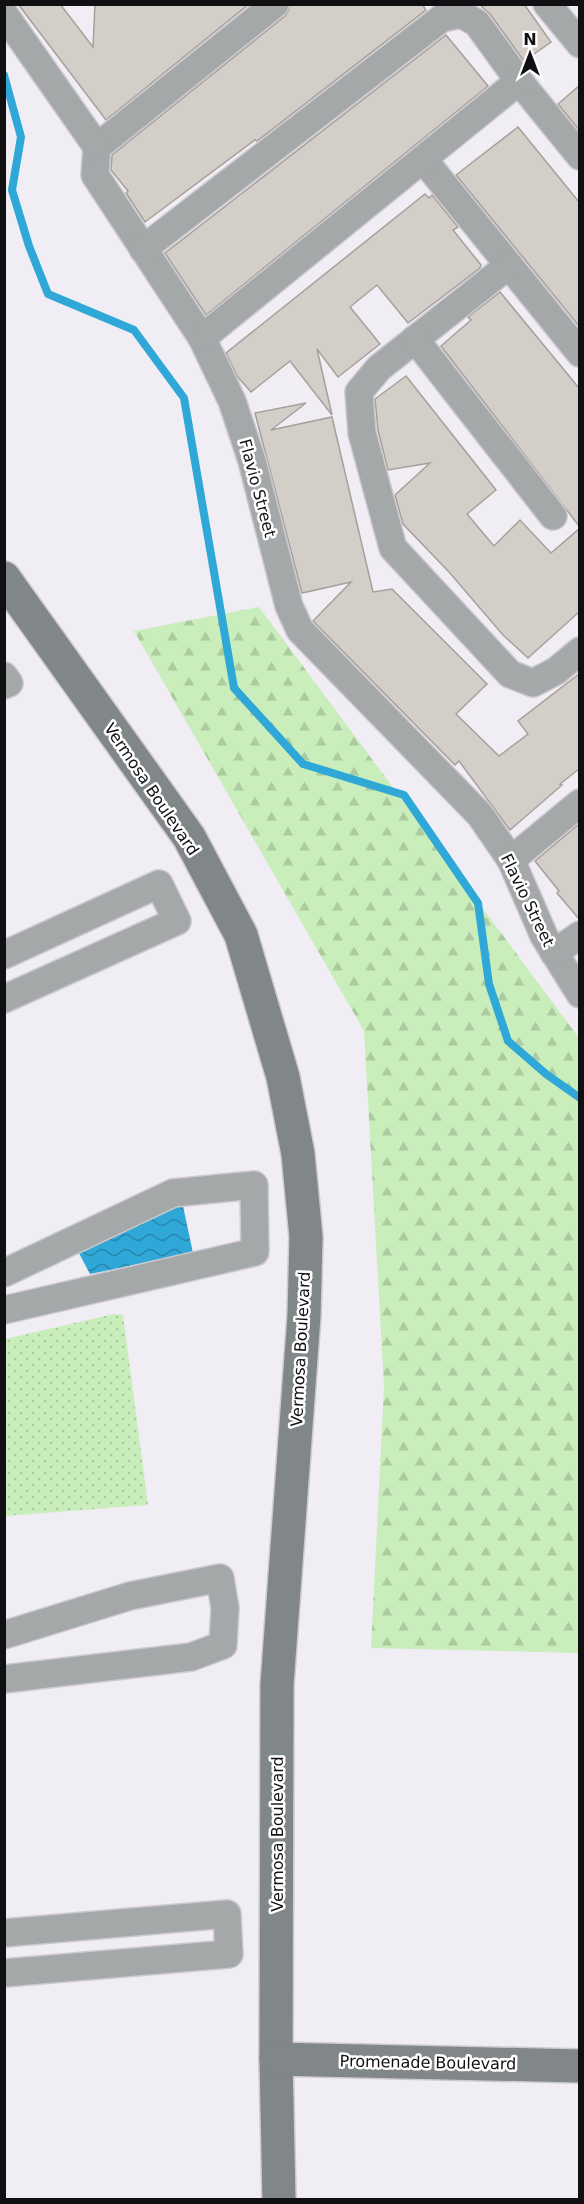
<svg xmlns="http://www.w3.org/2000/svg" width="584" height="2204" viewBox="0 0 584 2204" font-family="'DejaVu Sans',sans-serif">
  <style>
    .green { fill: url(#green-dots) }
    .forest { fill: url(#forest-firs) }
    .water { fill: url(#water-waves) }
    .lines { fill: none; stroke-linecap: round; stroke-linejoin: round }
    .stream { stroke: #2fa8d7; stroke-width: 8 }
    .building { fill: #d4cec8; stroke: #a6a09b; stroke-width: 1.5 }
    .street-casing { stroke: #cdc9d0; stroke-width: 30 }
    .secondary-casing { stroke: #cdc9d0; stroke-width: 36 }
    .street { stroke: #a4a8a9; stroke-width: 27 }
    .secondary { stroke: #818688; stroke-width: 33 }
    .labels { text-anchor: middle; stroke-width: 5; stroke-linejoin: round; paint-order: stroke }
    .street-label { font-size: 16px; fill: #100f11; stroke: #fff }
  </style>
  <defs>
    <pattern id="green-dots" width="8" height="8" patternUnits="userSpaceOnUse" patternTransform="scale(1.5)"><rect width="8" height="8" fill="#c9eebb"/><path d="M2 2h.1M6 6h.1" fill="none" stroke="#accba0" stroke-width="1.8" stroke-linecap="round"/></pattern>
    <pattern id="forest-firs" width="22" height="20" patternUnits="userSpaceOnUse" patternTransform="scale(1.5)"><rect width="22" height="20" fill="#c9eebb"/><path d="M5 1l3.5 6h-7zM16 11l3.5 6h-7z" fill="#accba0"/></pattern>
    <pattern id="water-waves" width="16" height="10" patternUnits="userSpaceOnUse" patternTransform="scale(1.5)"><rect width="16" height="10" fill="#2fa8d7"/><path d="M0 5q4-4 8 0t8 0" fill="none" stroke="#2787ad"/></pattern>
  </defs>
  <rect width="100%" height="100%" fill="#f1edf4"/>
  <path class="green" d="M114,1314L123,1315L148,1505L5,1516V1339Z"/>
  <path class="forest" d="M259,607L579,1038V1653L371,1648L384,1386L364,1031L134,631Z"/>
  <path class="water" d="M180,1192L193,1253L90,1274L74,1244Z"/>
  <g class="lines">
    <path class="stream" d="M4,75L21,137L12,190L29,246L48,294L134,330L184,398L234,688L303,764L404,795L478,903L489,984L508,1041L546,1074L580,1098"/>
  </g>
  <g class="building">
    <path d="M18,4H60L93,47L95,4H249L106,120Z"/>
    <path d="M290,4H422L426,10L257,141L255,140L145,222L126,193L128,191L111,170L112,155L285,16L289,10Z"/>
    <path d="M479,4H524L551,42L524,61L490,14Z"/>
    <path d="M446,35L488,86L206,315L165,253Z"/>
    <path d="M579,86V130L558,104Z"/>
    <path d="M518,127L579,202V326L456,175Z"/>
    <path d="M425,194L429,198L432,195L458,227L453,230L481,265L480,268L408,323L377,285L350,307L380,344L338,377L317,349L332,415L290,361L251,392L237,376L226,353Z"/>
    <path d="M500,292L579,388V526L441,346L471,320L468,317Z"/>
    <path d="M406,376L496,490L467,514L494,546L520,520L551,553L579,529V612L528,658L503,635L449,572L403,524L395,495L430,463L388,470L378,430L375,399Z"/>
    <path d="M306,403L271,430L332,417L373,592L392,589L487,684L456,714L499,756L528,734L518,721L579,674V769L560,784L562,785L510,830L459,761L455,765L313,621L351,582L302,593L255,413Z"/>
    <path d="M579,824V919L557,893L559,891L535,861Z"/>
  </g>
  <g class="lines">
    <g class="street-casing">
      <g id="street">
        <path d="M275,4L97,147L95,175L202,338L232,401L252,461L289,606L300,630L480,815L511,860L544,936L580,994"/>
        <path d="M547,4L580,44"/>
        <path d="M4,14L97,147"/>
        <path d="M423,159L580,353"/>
        <path d="M143,249L442,18L461,14L477,23L519,81L580,156"/>
        <path d="M509,265L379,368L359,392L362,433L393,548L510,674L533,683L556,671L580,651"/>
        <path d="M202,338L519,81"/>
        <path d="M415,339L553,516"/>
        <path d="M4,676L9,683L4,685"/>
        <path d="M511,860L580,803"/>
        <path d="M554,953L580,935"/>
        <path d="M4,955L159,884L177,921L4,999"/>
        <path d="M4,1273L173,1193L254,1185L255,1252L4,1310"/>
        <path d="M4,1635L130,1596L220,1578L225,1608L223,1645L191,1657L4,1679"/>
        <path d="M4,1933L227,1914L229,1954L4,1973"/>
      </g>
    </g>
    <g class="secondary-casing">
      <g id="secondary">
        <path d="M4,578L189,837L241,935L283,1077L298,1154L306,1237L304,1316L277,1685L276,2059L279,2200"/>
        <path d="M276,2059L580,2066"/>
      </g>
    </g>
    <use href="#street" class="street"/>
    <use href="#secondary" class="secondary"/>
  </g>
  <g class="labels">
    <g class="street-label">
      <text transform="translate(258 488) rotate(75)" y="6">Flavio Street</text>
      <text transform="translate(152 789) rotate(56)" y="6">Vermosa Boulevard</text>
      <text transform="translate(528 900) rotate(64)" y="6">Flavio Street</text>
      <text transform="translate(300 1349) rotate(-87)" y="6">Vermosa Boulevard</text>
      <text transform="translate(277 1834) rotate(-90)" y="6">Vermosa Boulevard</text>
      <text transform="translate(428 2062) rotate(1)" y="6">Promenade Boulevard</text>
    </g>
  </g>
  <rect width="584" height="2204" fill="none" stroke="#100f11" stroke-width="12"/>
  <g transform="translate(530 54)" stroke="#ffffff" stroke-width="4.5" paint-order="stroke">
  <path d="M0-4.5L10 22L0 15L-10 22Z" fill="#100f11"/>
  <text y="-9" font-size="16" font-weight="bold" text-anchor="middle" fill="#100f11">N</text>
  </g>
</svg>
